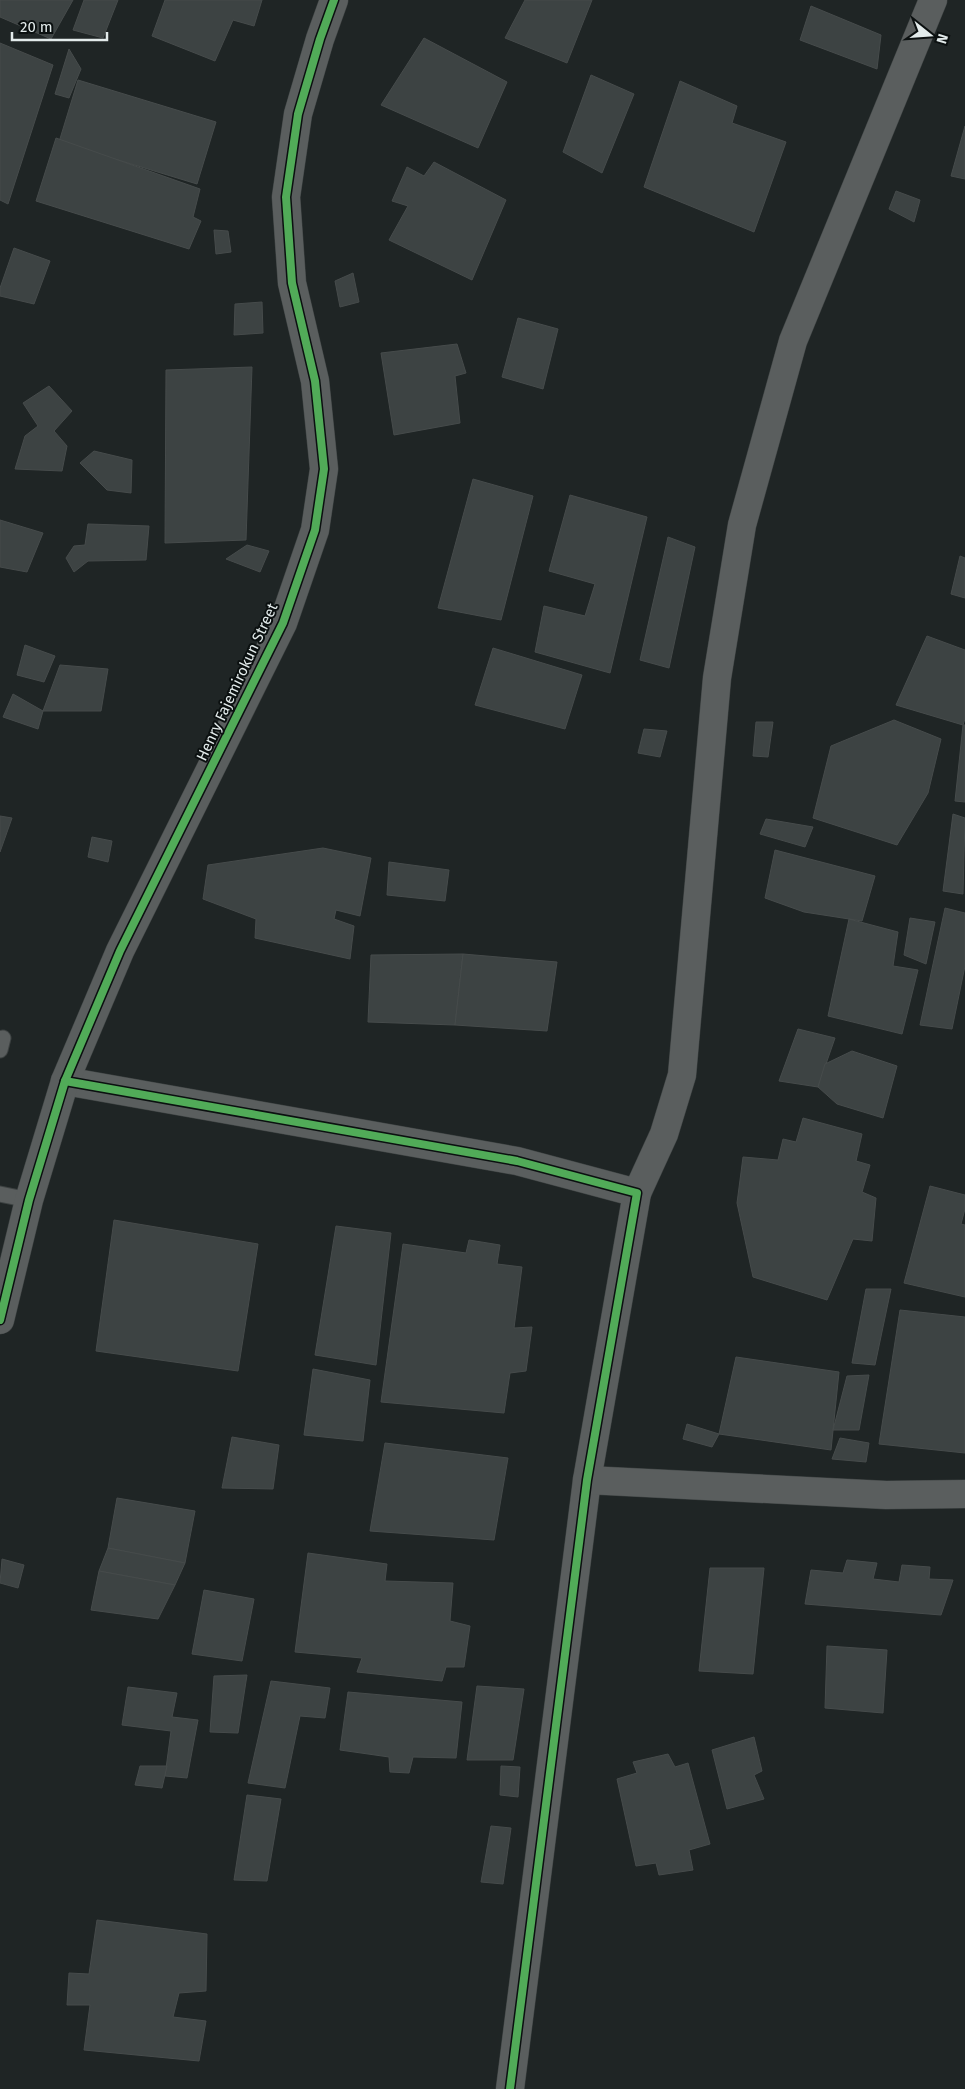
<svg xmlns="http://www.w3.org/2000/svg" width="965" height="2089" viewBox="0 0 965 2089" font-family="'Fira Sans',sans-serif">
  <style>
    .building { fill: #3d4343; stroke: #464b4b }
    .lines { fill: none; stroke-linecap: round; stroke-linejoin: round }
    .lane-casing { stroke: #3d4242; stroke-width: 17 }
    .street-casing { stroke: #3d4242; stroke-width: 29 }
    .lane { stroke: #5a5e5e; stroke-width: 15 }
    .street { stroke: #5a5e5e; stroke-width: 28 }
    .cycleway-casing { stroke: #0b1010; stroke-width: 11 }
    .cycleway { stroke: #51ab58; stroke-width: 8 }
    .labels { text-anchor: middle; stroke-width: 4; stroke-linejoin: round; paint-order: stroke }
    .street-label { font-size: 15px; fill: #e3ebeb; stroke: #0b1010 }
  </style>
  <rect width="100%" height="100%" fill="#1f2525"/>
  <g class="building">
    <path d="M0,0H73L51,39L0,17Z"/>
    <path d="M84,0H118L103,38L73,30Z"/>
    <path d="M165,0H262L254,26L233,20L215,61L152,36Z"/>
    <path d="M525,0H592L567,63L505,38Z"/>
    <path d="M811,6L881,35L877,69L800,40Z"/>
    <path d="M424,38L507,82L478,148L381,105Z"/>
    <path d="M0,43L53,65L8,204L0,200Z"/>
    <path d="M69,49L81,69L69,98L55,94Z"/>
    <path d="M591,75L634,94L602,173L563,152Z"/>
    <path d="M78,80L216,122L197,184L59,142Z"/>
    <path d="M680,81L737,106L732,123L786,142L754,232L644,187Z"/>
    <path d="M965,126V179L951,176Z"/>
    <path d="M56,138L200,189L193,217L201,221L189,249L36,201Z"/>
    <path d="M434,162L506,200L472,280L389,240L408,206L392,201L407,167L424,176Z"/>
    <path d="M896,191L920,200L914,222L889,209Z"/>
    <path d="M214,230L228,231L231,252L216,254Z"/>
    <path d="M14,248L50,261L34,304L0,296V288Z"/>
    <path d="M353,273L359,302L340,307L335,281Z"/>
    <path d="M262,302L263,333L234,335L235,304Z"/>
    <path d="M518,318L558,329L543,389L502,377Z"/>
    <path d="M457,344L466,373L455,376L460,423L394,435L381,353Z"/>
    <path d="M252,367L246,540L165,543L166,370Z"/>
    <path d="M49,386L72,411L54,431L67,446L62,471L15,469L25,436L38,426L23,403Z"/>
    <path d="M94,451L132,460L131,493L107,490L80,463Z"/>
    <path d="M473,479L533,496L501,620L438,608Z"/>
    <path d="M570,495L647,517L610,673L535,652L544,606L585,616L595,584L549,571Z"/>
    <path d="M0,520L43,533L27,572L0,567Z"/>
    <path d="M88,524L149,526L146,560L88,561L74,572L66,558L74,546L85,545Z"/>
    <path d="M668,537L695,547L669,668L640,660Z"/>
    <path d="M247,545L269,551L260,572L226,559Z"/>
    <path d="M960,556L965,558V598L951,594Z"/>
    <path d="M927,636L965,650V719L963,725L896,705Z"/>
    <path d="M25,645L55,656L44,682L17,675Z"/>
    <path d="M493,648L582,675L565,729L475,705Z"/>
    <path d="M60,665L108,669L101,711H43Z"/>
    <path d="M13,694L43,711L38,729L3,717Z"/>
    <path d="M894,720L941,739L928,793L897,845L813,818L831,746Z"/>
    <path d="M756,722H773L768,757L753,756Z"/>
    <path d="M963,725H965V802L955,801Z"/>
    <path d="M644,729L667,731L660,757L638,753Z"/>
    <path d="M953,814L965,818L963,894L943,891Z"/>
    <path d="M0,816L12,818L0,852Z"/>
    <path d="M766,819L813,827L805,847L760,834Z"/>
    <path d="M92,837L112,841L108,862L88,857Z"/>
    <path d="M323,848L371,858L360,916L336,910L334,919L354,926L350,959L255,938L256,919L203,899L208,865Z"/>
    <path d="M775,850L875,876L862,921L804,912L765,898Z"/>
    <path d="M389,862L449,870L445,901L387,895Z"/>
    <path d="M945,908L965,913V966L952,1029L920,1025Z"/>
    <path d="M910,918L935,922L926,964L904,955Z"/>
    <path d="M849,919L898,932L893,966L918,970L902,1034L828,1016Z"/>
    <path d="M463,954L455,1025L368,1022L371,955Z"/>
    <path d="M463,954L557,962L547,1031L455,1025Z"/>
    <path d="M798,1029L835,1038L818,1087L779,1081Z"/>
    <path d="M852,1051L897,1066L883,1118L837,1104L818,1087L825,1064Z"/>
    <path d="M803,1118L862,1134L856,1161L870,1165L862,1192L876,1198L872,1241L853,1239L827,1300L753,1277L737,1203L743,1157L778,1160L783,1139L796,1142Z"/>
    <path d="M930,1186L965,1195V1209L961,1224L965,1225V1297L904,1283Z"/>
    <path d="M114,1220L258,1244L238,1371L96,1351Z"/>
    <path d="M336,1226L391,1233L376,1365L315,1355Z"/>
    <path d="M469,1240L500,1245L497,1264L522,1267L514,1328L532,1327L526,1371L510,1373L504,1413L381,1402L403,1244L466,1253Z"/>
    <path d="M866,1289H891L875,1365L852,1363Z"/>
    <path d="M900,1310L965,1317V1453L879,1444Z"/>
    <path d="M736,1357L839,1372L831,1450L719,1434Z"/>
    <path d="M313,1369L370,1380L363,1441L304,1435Z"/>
    <path d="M869,1375L859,1430H833L847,1376Z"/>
    <path d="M687,1424L719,1434L712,1447L683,1439Z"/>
    <path d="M232,1437L279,1445L273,1489L222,1488Z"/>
    <path d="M840,1438L869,1443L866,1462L832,1459Z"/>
    <path d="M385,1443L508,1458L494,1540L370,1531Z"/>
    <path d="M117,1498L195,1511L185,1563L108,1548Z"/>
    <path d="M108,1548L185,1563L175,1585L99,1571Z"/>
    <path d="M308,1553L387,1564L385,1581L453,1583L450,1621L470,1626L464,1667H446L442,1681L357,1672L362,1658L295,1652Z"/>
    <path d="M2,1559L24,1565L18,1588L0,1583Z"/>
    <path d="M847,1560L877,1563L873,1579L899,1582L902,1565L930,1567L929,1579L953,1580L941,1615L805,1604L811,1570L843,1573Z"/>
    <path d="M710,1568H764L753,1674L699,1671Z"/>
    <path d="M99,1571L175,1585L158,1619L91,1610Z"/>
    <path d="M204,1590L254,1599L242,1661L192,1654Z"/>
    <path d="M827,1646L887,1650L883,1713L825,1708Z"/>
    <path d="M247,1675L238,1733L210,1732L214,1676Z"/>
    <path d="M271,1681L330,1688L325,1718L300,1716L285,1788L248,1783Z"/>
    <path d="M477,1686L524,1689L513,1760H467Z"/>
    <path d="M128,1687L177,1693L172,1717L198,1720L187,1778L165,1776L171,1731L122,1725Z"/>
    <path d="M348,1692L462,1702L456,1758L413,1757L409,1773L390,1772L389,1757L340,1750Z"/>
    <path d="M754,1737L762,1771L754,1775L764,1799L727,1809L712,1750Z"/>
    <path d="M668,1754L675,1767L688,1763L710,1844L689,1850L693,1870L659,1875L656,1863L636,1866L617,1779L637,1773L633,1762Z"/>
    <path d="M140,1766H167L162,1788L135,1785Z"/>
    <path d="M501,1766L520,1767L518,1797L500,1795Z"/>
    <path d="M247,1795L281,1799L267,1881L234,1880Z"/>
    <path d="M491,1826L511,1828L503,1884L481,1882Z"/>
    <path d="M97,1920L207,1934L206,1991L179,1993L173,2017L206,2021L199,2061L84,2050L90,2005H67L69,1973L89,1974Z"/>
  </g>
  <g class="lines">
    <g class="lane-casing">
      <g id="lane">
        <path d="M0,1050L3,1038"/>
        <path d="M0,1194L29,1200"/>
      </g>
    </g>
    <g class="street-casing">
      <g id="street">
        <path d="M65,1081L517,1161L637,1193L587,1480L510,2089"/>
        <path d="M637,1193L664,1134L682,1075L717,678L742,525L793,341L933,0"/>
        <path d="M0,1320L29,1200L65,1081L120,951L283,623L315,530L324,469L315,381L292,283L286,197L298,114L320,39L334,0"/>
        <path d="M587,1480L886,1495L965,1494"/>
      </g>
    </g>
    <use href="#lane" class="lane"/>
    <use href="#street" class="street"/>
    <g class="cycleway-casing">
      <g id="cycleway">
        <path d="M65,1081L517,1161L637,1193L587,1480L510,2089"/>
        <path d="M0,1320L29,1200L65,1081L120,951L283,623L315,530L324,469L315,381L292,283L286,197L298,114L320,39L334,0"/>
      </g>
    </g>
    <use href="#cycleway" class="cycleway"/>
  </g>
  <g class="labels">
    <g class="street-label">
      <text transform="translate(237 682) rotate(-65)" y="5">Henry Fajemirokun Street</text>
    </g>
  </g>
  <g transform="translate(930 35) rotate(107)" stroke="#0b1010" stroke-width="4" paint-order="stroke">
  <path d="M0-4L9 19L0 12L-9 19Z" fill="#e3ebeb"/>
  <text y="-8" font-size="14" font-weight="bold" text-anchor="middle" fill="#e3ebeb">N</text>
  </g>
  <path d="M12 32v8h95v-8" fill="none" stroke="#e3ebeb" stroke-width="2.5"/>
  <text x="20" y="32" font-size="15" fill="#e3ebeb" stroke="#0b1010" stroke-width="4" paint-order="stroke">20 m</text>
</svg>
